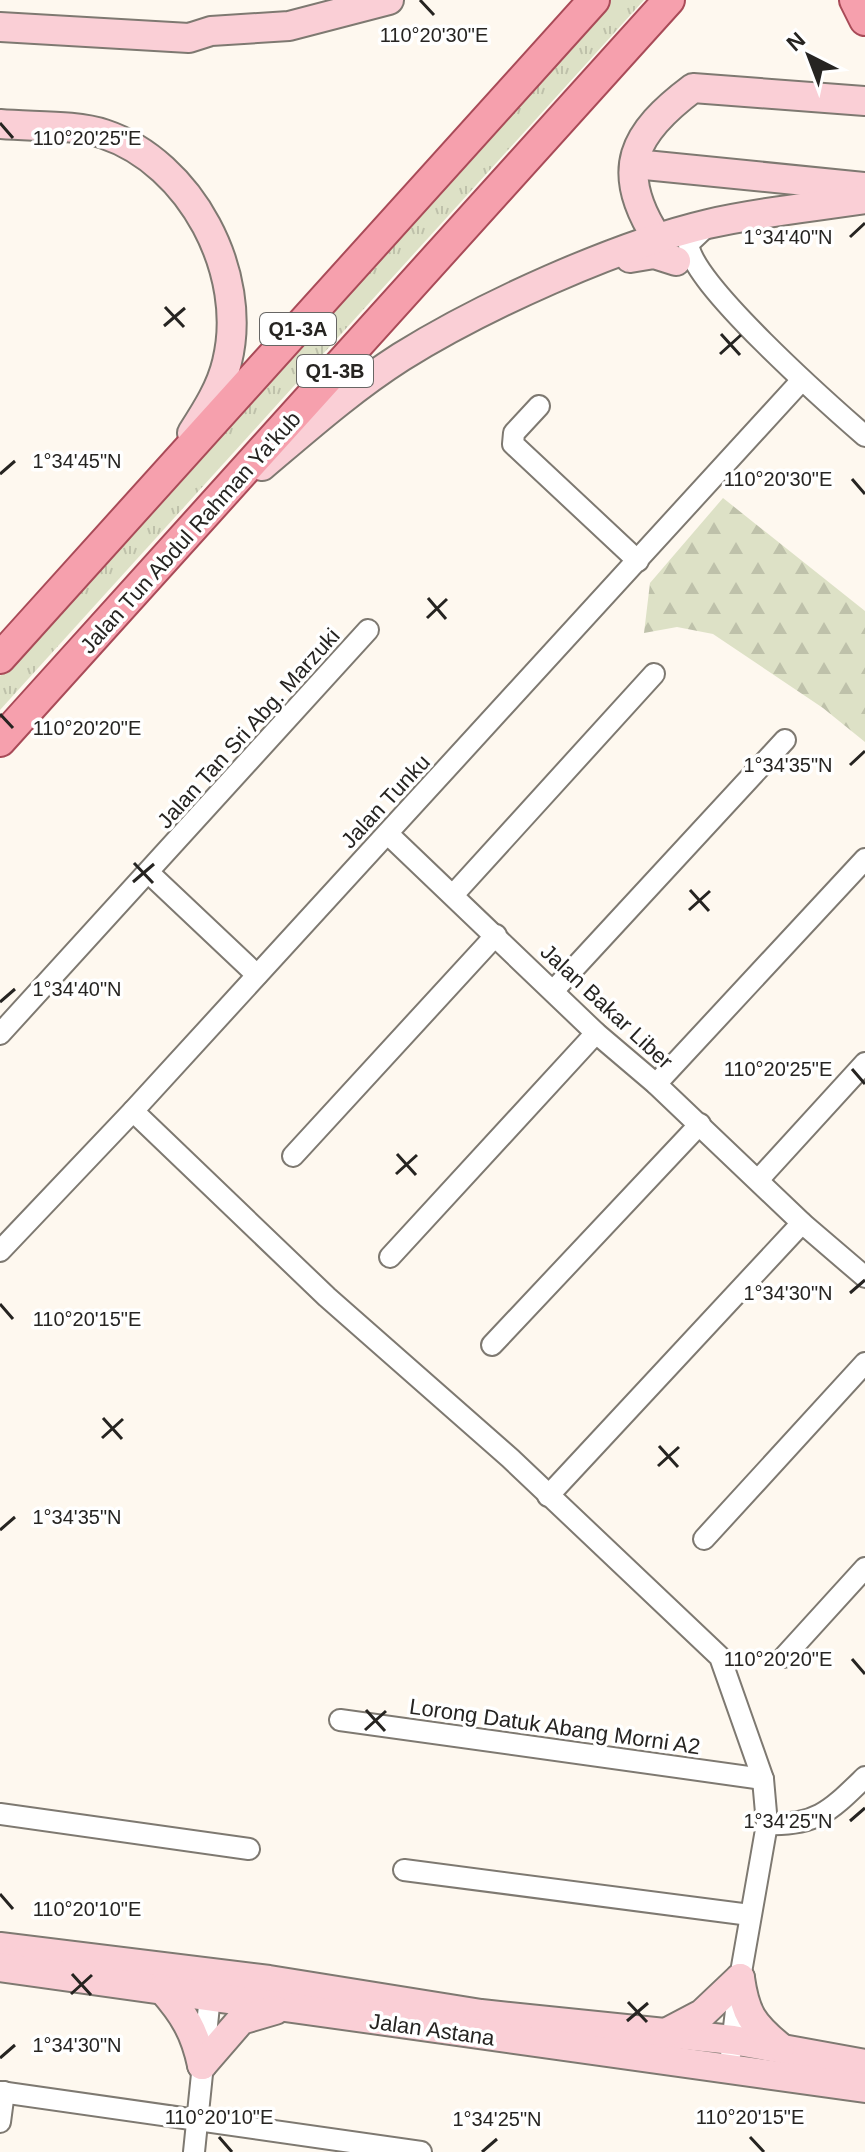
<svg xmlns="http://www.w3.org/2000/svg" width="865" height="2152" viewBox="0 0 865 2152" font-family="Arial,sans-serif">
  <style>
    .grass { fill: url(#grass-tufts) }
    .forest { fill: url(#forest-firs) }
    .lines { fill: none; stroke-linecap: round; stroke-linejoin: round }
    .street-casing { stroke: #7e7971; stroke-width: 24 }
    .secondary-casing { stroke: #7e7971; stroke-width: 32 }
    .primary-casing { stroke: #a94b58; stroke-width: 34 }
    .street { stroke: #fff; stroke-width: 20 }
    .secondary { stroke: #facfd6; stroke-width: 28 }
    .primary { stroke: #f6a0ad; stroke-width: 30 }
    .ticks { fill: none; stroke: #262421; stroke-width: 3 }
    .labels { text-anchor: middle; stroke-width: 7; stroke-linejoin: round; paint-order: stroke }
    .shield { fill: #fff; stroke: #676664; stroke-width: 2 }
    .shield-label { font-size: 20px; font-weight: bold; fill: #262421 }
    .street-label { font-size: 22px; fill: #262421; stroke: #fff }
    .ticks-label { font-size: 20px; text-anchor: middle; fill: #262421; stroke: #fff; stroke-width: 7; stroke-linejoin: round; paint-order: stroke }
  </style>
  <defs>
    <pattern id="grass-tufts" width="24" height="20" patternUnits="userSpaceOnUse" patternTransform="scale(2)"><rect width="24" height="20" fill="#dde1c6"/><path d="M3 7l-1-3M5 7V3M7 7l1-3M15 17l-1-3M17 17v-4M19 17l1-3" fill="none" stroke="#bec1aa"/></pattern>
    <pattern id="forest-firs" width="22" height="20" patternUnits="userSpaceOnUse" patternTransform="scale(2)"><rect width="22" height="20" fill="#dde1c6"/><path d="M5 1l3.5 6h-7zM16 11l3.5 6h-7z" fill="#bec1aa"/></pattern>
  </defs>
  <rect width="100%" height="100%" fill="#fef8ef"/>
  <path class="grass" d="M611,0H644L0,710V676Z"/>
  <path class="forest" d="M723,498L865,611V742L823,708L713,634L677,627L644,633L650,583Z"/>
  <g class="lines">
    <g class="street-casing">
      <g id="street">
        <path d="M707,226L689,243C684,277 834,409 865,436"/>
        <path d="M539,406L514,433L513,444L638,561"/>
        <path d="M388,834L596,1033L656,1084L802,1223L865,1277"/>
        <path d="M149,873L257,975"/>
        <path d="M453,895L654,674"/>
        <path d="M554,990L785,740"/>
        <path d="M0,1034L368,630"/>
        <path d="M656,1084L865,859"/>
        <path d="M133,1111L327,1297L510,1458L720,1657L763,1779L767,1824L740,1978L731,2052"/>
        <path d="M293,1156L496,935"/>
        <path d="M759,1179L865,1063"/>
        <path d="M0,1251L133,1111L802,380"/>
        <path d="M390,1257L596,1033"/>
        <path d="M492,1345L700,1124"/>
        <path d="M548,1496L802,1223"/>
        <path d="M704,1539L865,1363"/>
        <path d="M784,1657L865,1568"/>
        <path d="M340,1720L763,1779"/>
        <path d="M0,1814L249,1849"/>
        <path d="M767,1824C817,1826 831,1810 865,1777"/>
        <path d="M404,1870L750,1915"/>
        <path d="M0,2092L421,2152"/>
        <path d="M0,2122L4,2092"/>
        <path d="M194,2152L211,1986"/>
      </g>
    </g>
    <g class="secondary-casing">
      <g id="secondary">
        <path d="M0,27L189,38L211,31L289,26L389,0"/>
        <path d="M0,124C30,127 76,124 104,134C191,163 249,273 227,362C221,388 206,411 192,433"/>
        <path d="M635,164L865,187"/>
        <path d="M657,238C613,170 633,133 693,88L865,101"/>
        <path d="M630,258L654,254L676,261"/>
        <path d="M262,466C307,428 351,389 401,357C483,306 615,246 708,224C759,212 813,207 865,199"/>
        <path d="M0,1947L269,1980L481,2014L733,2040L865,2064"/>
        <path d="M0,1967L865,2088"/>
        <path d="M740,1978C745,2013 752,2024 780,2047"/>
        <path d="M162,1989C184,2014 195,2032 202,2065"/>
        <path d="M664,2034L702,2014L740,1978"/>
        <path d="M202,2065L241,2020L275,2010"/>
      </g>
    </g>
    <g class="primary-casing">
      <g id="primary">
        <path d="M855,0L865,20"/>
        <path d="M0,658L594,0"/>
        <path d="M0,741L669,0"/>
      </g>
    </g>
    <use href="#street" class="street"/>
    <use href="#secondary" class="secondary"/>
    <use href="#primary" class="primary"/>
  </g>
  <path class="ticks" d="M420,0L434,15M0,123L13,138M850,237L865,223M165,307L184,327M164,326L185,308M721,334L740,355M720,354L741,335M0,474L15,461M852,479L865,494M428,598L446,619M427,618L447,599M0,714L13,728M850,765L865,751M134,863L153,883M133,882L154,864M690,890L709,911M689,910L710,891M0,1002L15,989M852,1069L865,1084M397,1154L416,1175M396,1174L417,1155M850,1293L865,1280M0,1304L13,1319M103,1418L122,1439M102,1438L123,1419M659,1446L678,1467M658,1466L679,1447M0,1530L15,1517M852,1659L865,1674M366,1710L385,1731M365,1730L386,1711M850,1821L865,1808M0,1894L13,1909M72,1974L91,1995M71,1994L92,1975M628,2002L647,2022M627,2021L648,2003M0,2058L15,2045M219,2137L232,2152M750,2137L764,2152M482,2152L497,2139"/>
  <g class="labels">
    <g class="shield">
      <rect x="260" y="313" width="76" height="32" rx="6"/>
      <rect x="297" y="355" width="76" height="32" rx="6"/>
    </g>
    <g class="shield-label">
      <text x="298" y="336">Q1-3A</text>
      <text x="335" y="378">Q1-3B</text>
    </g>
    <g class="street-label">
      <text transform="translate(190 532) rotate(-48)" y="8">Jalan Tun Abdul Rahman Ya'kub</text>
      <text transform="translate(248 728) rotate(-48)" y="8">Jalan Tan Sri Abg. Marzuki</text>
      <text transform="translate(385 801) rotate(-47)" y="8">Jalan Tunku</text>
      <text transform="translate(607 1006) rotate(43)" y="8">Jalan Bakar Liber</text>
      <text transform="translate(555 1726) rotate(8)" y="8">Lorong Datuk Abang Morni A2</text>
      <text transform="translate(432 2029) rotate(8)" y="8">Jalan Astana</text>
    </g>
  </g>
  <g class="ticks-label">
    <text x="434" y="42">110°20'30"E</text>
    <text x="87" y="145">110°20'25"E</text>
    <text x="788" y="244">1°34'40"N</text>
    <text x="77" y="468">1°34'45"N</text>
    <text x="778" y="486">110°20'30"E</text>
    <text x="87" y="735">110°20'20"E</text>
    <text x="788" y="772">1°34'35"N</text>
    <text x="77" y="996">1°34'40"N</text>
    <text x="778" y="1076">110°20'25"E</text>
    <text x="788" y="1300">1°34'30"N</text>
    <text x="87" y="1326">110°20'15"E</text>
    <text x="77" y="1524">1°34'35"N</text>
    <text x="778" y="1666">110°20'20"E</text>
    <text x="788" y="1828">1°34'25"N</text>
    <text x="87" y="1916">110°20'10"E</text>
    <text x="77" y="2052">1°34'30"N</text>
    <text x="219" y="2124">110°20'10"E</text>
    <text x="750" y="2124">110°20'15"E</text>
    <text x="497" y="2126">1°34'25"N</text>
  </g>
  <g transform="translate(809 56) rotate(318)" stroke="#ffffff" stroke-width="6" paint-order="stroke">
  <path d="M0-6L14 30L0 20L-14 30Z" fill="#262421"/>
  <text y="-12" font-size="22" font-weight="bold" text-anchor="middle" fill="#262421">N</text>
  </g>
</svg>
